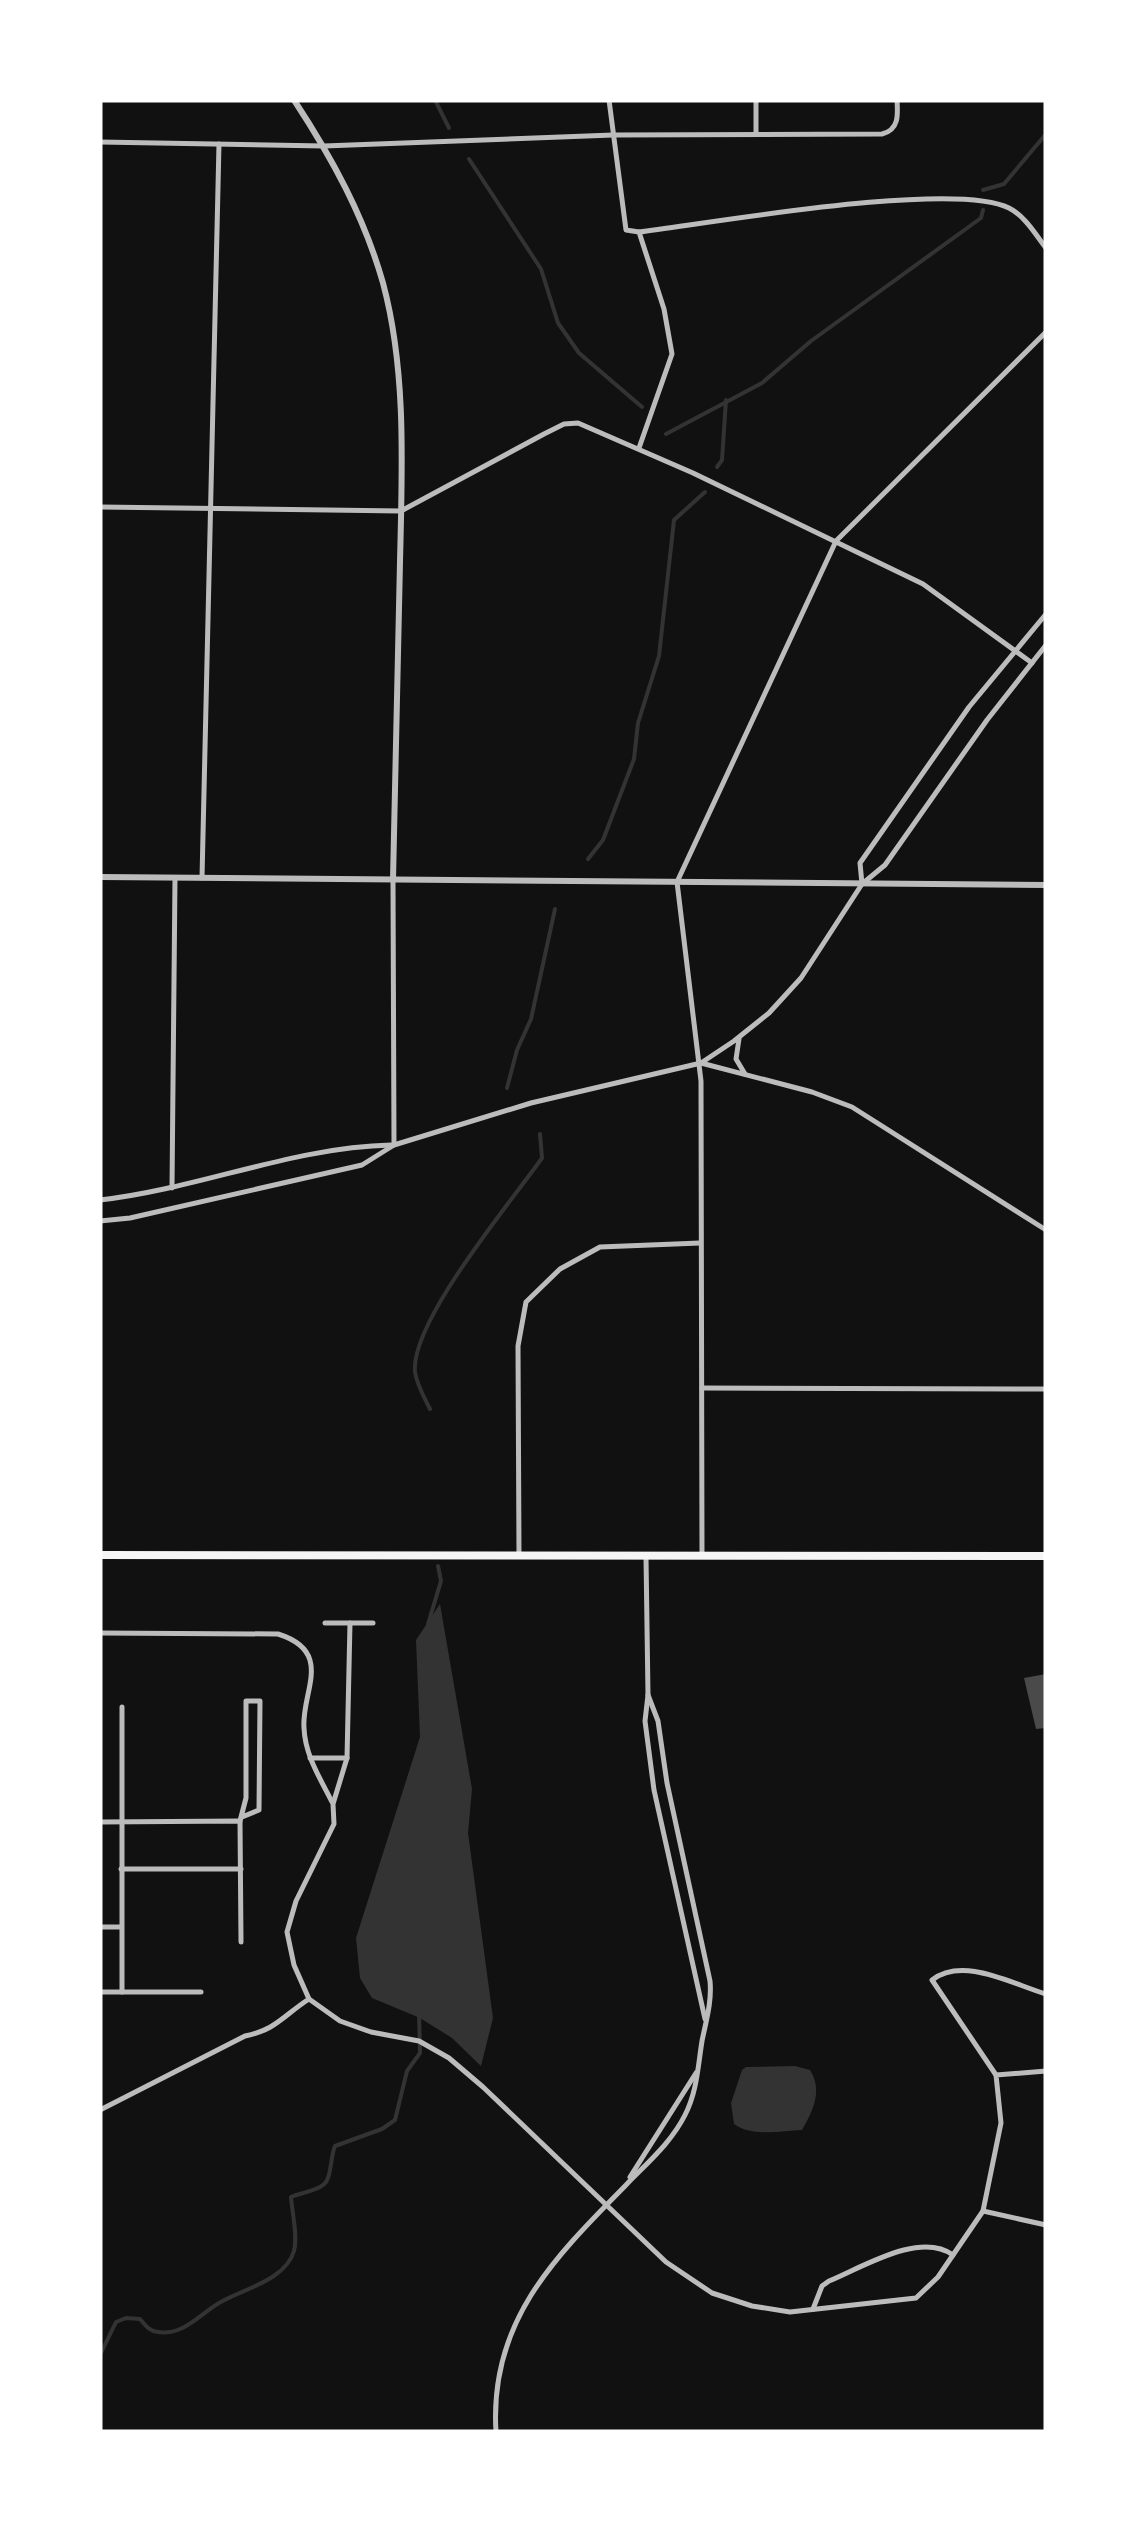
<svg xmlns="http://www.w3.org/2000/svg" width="1146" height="2532" viewBox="0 0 1146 2532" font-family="Cabin,sans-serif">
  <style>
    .water { fill: #333 }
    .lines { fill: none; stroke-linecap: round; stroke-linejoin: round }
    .stream { stroke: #333; stroke-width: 4 }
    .building { fill: #4a4a4a }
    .minor { stroke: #bcbcbc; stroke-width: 5 }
    .tertiary { stroke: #bcbcbc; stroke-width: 6 }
    .primary { stroke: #f5f5f5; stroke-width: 8 }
  </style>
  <rect width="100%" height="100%" fill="#111"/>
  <g class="water">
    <path d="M440,1604L472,1789L468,1833L493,2018L481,2066L452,2038L420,2018L372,1998L360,1978L356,1938L420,1737L416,1640Z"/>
    <path d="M795,2066L810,2070C823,2090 813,2111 802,2130C781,2131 751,2137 734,2124L731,2103L742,2070L746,2067Z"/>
  </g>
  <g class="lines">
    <g class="stream">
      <path d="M435,100L449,128"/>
      <path d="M469,159L541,269L558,323L579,353L642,407"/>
      <path d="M983,190L1004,184L1046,134"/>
      <path d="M666,434L762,383L811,341L981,218L983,210"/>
      <path d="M717,467L722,460L726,400"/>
      <path d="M588,859L603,840L634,759L638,723L659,656L674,520L705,492"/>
      <path d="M507,1088L517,1050L531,1019L555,909"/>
      <path d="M430,1409C424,1397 417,1385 415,1372C410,1322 511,1202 542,1158L540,1134"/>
      <path d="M428,1624L441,1581L438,1566"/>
      <path d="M100,2355L116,2322L126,2318L140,2319C145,2325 149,2331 158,2332C183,2336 200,2314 219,2303C242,2289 285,2281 294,2251C298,2236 292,2212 291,2197C300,2193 316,2191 323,2185C332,2179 330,2157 335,2146L382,2129L395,2120L407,2071L420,2053L419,2013"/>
    </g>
  </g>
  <path class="building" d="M1046,1674V1728L1036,1729L1024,1678Z"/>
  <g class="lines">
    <g class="minor">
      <path d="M609,100L626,230L639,232L664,309L672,354L639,448"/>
      <path d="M756,100V134"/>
      <path d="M100,142L324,146L613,135L882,134C899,130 898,115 897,100"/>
      <path d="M639,232C711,223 954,180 1009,208C1025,216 1036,235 1046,248"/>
      <path d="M100,507L401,511L544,434L564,424L578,423L693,473L923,584L1032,663"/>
      <path d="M202,878L219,144"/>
      <path d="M393,880L394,1145"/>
      <path d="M862,884L860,863L969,707L1046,614"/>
      <path d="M739,1039L736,1059L745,1074"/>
      <path d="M701,1063L812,1092L852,1107L1046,1230"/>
      <path d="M172,1188L175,878"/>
      <path d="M100,1200C198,1189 293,1147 391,1145"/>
      <path d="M100,1221L130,1218L362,1165L394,1145L531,1103L701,1063L734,1041L769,1013L801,978L862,884L885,865L987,720L1046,645"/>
      <path d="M702,1388L1046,1389"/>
      <path d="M519,1555L518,1346L526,1302L560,1269L600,1247L700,1243"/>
      <path d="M702,1556L701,1081L677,882L836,541L1046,332"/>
      <path d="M646,1557L648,1695L645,1721L654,1790L705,2019"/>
      <path d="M325,1623H373"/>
      <path d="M350,1623L347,1758L333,1804L334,1824L296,1901L287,1932L294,1965L309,1999L340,2021L371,2032L419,2041L449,2058L483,2087L666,2262L712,2293L752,2306L790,2312L916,2298L938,2277L983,2211L1046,2225"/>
      <path d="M100,1633L278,1634C335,1652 301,1692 304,1728C305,1755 320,1778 332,1802"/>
      <path d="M122,1707V1992"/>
      <path d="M310,1758H347"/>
      <path d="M240,1821L246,1798V1701H260L259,1810L242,1817"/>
      <path d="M100,1822L240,1821L241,1942"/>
      <path d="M121,1869H241"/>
      <path d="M100,1927H121"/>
      <path d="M100,1992H201"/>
      <path d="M996,2075L932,1980C963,1956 1012,1984 1046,1994"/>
      <path d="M100,2110L245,2036C276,2030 284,2015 309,1999"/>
      <path d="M630,2177L696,2073"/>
      <path d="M983,2211L1001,2123L996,2075L1046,2071"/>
      <path d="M813,2309L822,2286L829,2281C863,2267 920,2231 953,2255"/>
      <path d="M496,2432C489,2322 554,2258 626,2185C647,2163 671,2143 685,2115C697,2092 698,2066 702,2041C706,2021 712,2002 710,1981L667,1783L658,1721L648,1695"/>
    </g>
    <g class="tertiary">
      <path d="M294,100C332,158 364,216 383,283C407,372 402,471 400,562C398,668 395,774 393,880"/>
      <path d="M100,877L1046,885"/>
    </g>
    <path class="primary" d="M100,1555L1046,1556"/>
  </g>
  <rect width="1146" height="2532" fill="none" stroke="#ffffff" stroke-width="205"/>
</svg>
